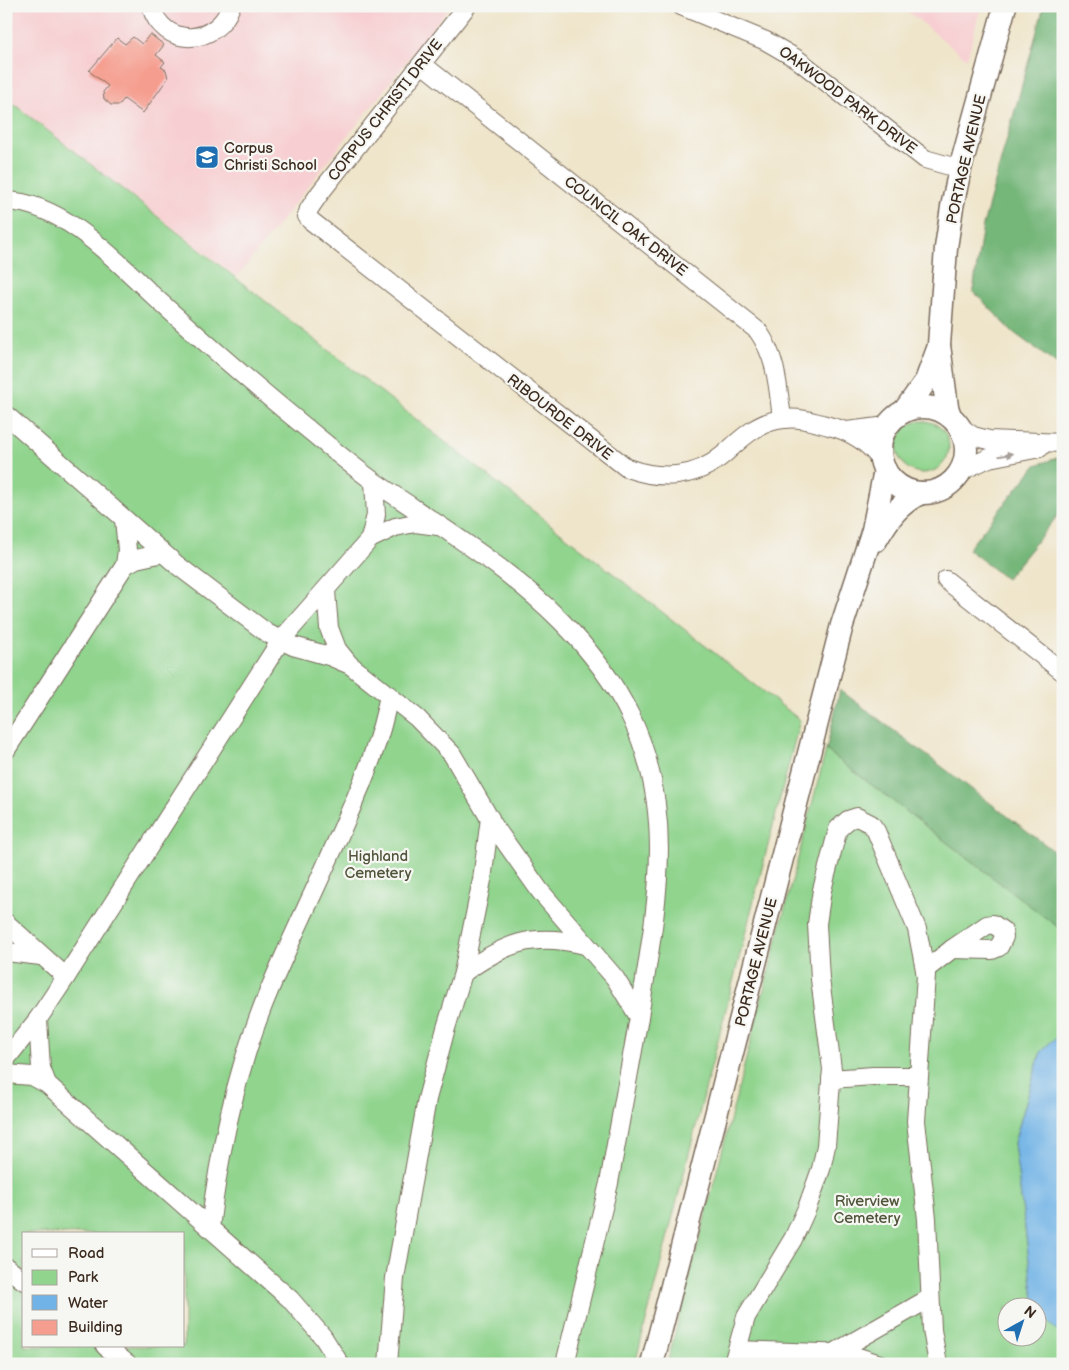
<svg xmlns="http://www.w3.org/2000/svg" width="1069" height="1370" viewBox="0 0 1069 1370" font-family="'Balsamiq Sans',sans-serif">
  <style>
    .built { fill: #f7cfd2 }
    .green { fill: #90d48e; stroke: #667f56; fill-rule: evenodd }
    .forest { fill: #74b679; stroke: #58704c }
    .water { fill: #71b3e6; stroke: #566e82 }
    .building { fill: #f59e8f }
    .lines { fill: none; stroke-linecap: round; stroke-linejoin: round }
    .minor-casing { stroke: #7a6b5b; stroke-width: 20 }
    .major-casing { stroke: #7a6b5b; stroke-width: 25 }
    .minor { stroke: #fff; stroke-width: 18 }
    .major { stroke: #fff; stroke-width: 22 }
    .oneway { fill: #a79f9a }
    .labels { text-anchor: middle; stroke-width: 4.5; stroke-linejoin: round; paint-order: stroke }
    .street-label { font-size: 15px; fill: #3b2a1e; stroke: #f6f6f2 }
    .poi-label { font-size: 15px; fill: #3b2a1e; stroke: #f6f6f2; text-anchor: start }
    .park-label { font-size: 15px; fill: #50543a; stroke: #f6f6f2 }
  </style>
  <rect width="100%" height="100%" fill="#f6f6f2"/>
  <filter id="ink" filterUnits="userSpaceOnUse"><feTurbulence type="fractalNoise" baseFrequency=".02" numOctaves="2"/><feDisplacementMap in="SourceGraphic" scale="10" xChannelSelector="R" yChannelSelector="G"/><feConvolveMatrix kernelMatrix="1 2 1 2 8 2 1 2 1" color-interpolation-filters="sRGB"/></filter>
  <filter id="wash" filterUnits="userSpaceOnUse"><feTurbulence type="fractalNoise" baseFrequency=".0096" numOctaves="4" result="noise"/><feDisplacementMap in="SourceGraphic" scale="20" xChannelSelector="R" yChannelSelector="G"/><feGaussianBlur stdDeviation="1.12" result="paint"/><feColorMatrix in="noise" values="0 0 0 0 0 0 0 0 0 0 0 0 0 0 0 0 0 1.4 0 .05"/><feComposite in="paint" operator="in"/></filter>
  <g filter="url(#wash)">
    <rect width="100%" height="100%" fill="#efe5cb"/>
    <g class="built">
      <path d="M6,6H450L237,277L6,98Z"/>
      <path d="M901,6H981L967,59Z"/>
    </g>
    <g class="green">
      <path d="M6,98L800,720L635,1364H6ZM24,1234H184V1346H24Z"/>
      <circle cx="923" cy="447" r="26"/>
      <path d="M826,750L1063,931V1031L1041,1051L1014,1143L1035,1307L1006,1308V1338H1036L1037,1312L1063,1336V1364H667Z"/>
    </g>
    <g class="forest">
      <path d="M1044,6H1063V369L1013,332L973,291L983,225Z"/>
      <path d="M1063,456V509L1006,579L968,549L1036,465Z"/>
      <path d="M840,690L1063,858V931L826,750Z"/>
    </g>
    <path class="water" d="M1063,1031V1336L1037,1312L1036,1308L1035,1307L1014,1143L1041,1051Z"/>
    <g id="blocks">
      <path class="building" d="M150,34L164,45L156,55L165,62L161,67L166,70L168,78L143,113L124,99L119,105H111L104,99L103,92L108,86L89,71L117,38L125,44L133,37L142,44Z"/>
    </g>
  </g>
  <g filter="url(#ink)">
    <use href="#blocks" fill-opacity="0" stroke="#7a6b5b" stroke-width="1"/>
    <g class="lines">
      <g class="minor-casing">
        <g id="minor">
          <path d="M151,6C163,49 217,46 231,6"/>
          <path d="M467,6L320,193L309,209L307,216L310,220L627,468C660,480 695,479 723,455C741,439 758,421 784,419C800,417 814,422 829,426C850,431 868,442 881,460"/>
          <path d="M681,6L766,41L797,59L925,159L960,169"/>
          <path d="M422,64L758,331C777,358 778,387 782,419"/>
          <path d="M6,201C65,203 118,263 159,301C208,345 258,389 309,430C331,448 353,467 376,483C439,526 507,566 561,621C589,649 614,682 631,717C678,817 655,913 639,1017"/>
          <path d="M6,415L177,565L267,633L293,646L329,656L348,664"/>
          <path d="M960,427L973,436L989,440L1063,443"/>
          <path d="M847,431L887,426"/>
          <path d="M961,471L989,458L1040,448"/>
          <path d="M370,539L376,515L374,482"/>
          <path d="M125,565L136,559L163,553"/>
          <path d="M946,580L1063,672"/>
          <path d="M326,591L329,628L337,649L349,664L417,718L452,754L494,826L540,891L615,978L639,1017L609,1183L565,1364"/>
          <path d="M6,750L125,565L127,550L124,519"/>
          <path d="M6,923L66,977"/>
          <path d="M993,924L1003,931L1004,937L999,947L992,950L952,949L987,925Z"/>
          <path d="M6,952L41,956"/>
          <path d="M925,970L952,949"/>
          <path d="M463,973C506,943 532,932 585,945"/>
          <path d="M38,1019L41,1068L47,1084"/>
          <path d="M6,1059L38,1019L66,977L281,640L370,539L395,527L415,523L438,526"/>
          <path d="M6,1074L32,1076L47,1084L290,1299L323,1337L340,1364"/>
          <path d="M831,1079L873,1076H918"/>
          <path d="M210,1228C220,1144 238,1063 271,986C295,930 322,876 346,820C364,780 381,739 389,695"/>
          <path d="M6,1267L24,1281"/>
          <path d="M105,1346L128,1364"/>
          <path d="M737,1350L849,1354L880,1364"/>
          <path d="M834,1353L930,1298"/>
          <path d="M388,1364L395,1278L427,1099L446,1028L463,973L482,880L490,818"/>
          <path d="M733,1364L746,1317L793,1239L807,1208L821,1169L826,1146L832,1069L820,979L817,924L822,890L838,829L848,820L857,817L871,824L876,831L917,929L926,975L916,1121L927,1219L932,1330L938,1364"/>
        </g>
      </g>
      <g class="major-casing">
        <g id="major">
          <circle cx="923" cy="450" r="43"/>
          <path d="M905,410L926,381L939,346"/>
          <path d="M950,416L947,407L939,345L946,248L952,207L960,169L1005,6"/>
          <path d="M876,540C888,519 899,503 921,493"/>
          <path d="M652,1364L842,625L873,530L885,470"/>
        </g>
      </g>
      <use href="#minor" class="minor"/>
      <use href="#major" class="major"/>
    </g>
    <defs><path id="oneway-solid" d="M-6-.8H1V-3.2L6.5 0L1 3.2V.8H-6Z" transform="scale(1.25)"/></defs>
    <use class="oneway" href="#oneway-solid" transform="translate(1006 455) rotate(-10)"/>
  </g>
  <defs>
    <g id="school-square" transform="scale(1.25)"><rect x="-9" y="-9" width="18" height="18" rx="4" fill="#1f6fb2" stroke="#f6f6f2"/><path d="M0-5L7-2L0 1L-7-2ZM-4 1L0 2.5L4 1V4Q0 6-4 4Z" fill="#fff"/></g>
  </defs>
  <g fill-rule="evenodd">
    <use href="#school-square" x="207" y="157"/>
  </g>
  <g class="labels">
    <g class="street-label">
      <text transform="translate(848 100) rotate(37)" y="5">OAKWOOD PARK DRIVE</text>
      <text transform="translate(385 110) rotate(-52)" y="5">CORPUS CHRISTI DRIVE</text>
      <text transform="translate(966 159) rotate(-77)" y="5">PORTAGE AVENUE</text>
      <text transform="translate(626 226) rotate(38)" y="5">COUNCIL OAK DRIVE</text>
      <text transform="translate(560 417) rotate(38)" y="5">RIBOURDE DRIVE</text>
      <text transform="translate(756 962) rotate(-76)" y="5">PORTAGE AVENUE</text>
    </g>
    <g class="poi-label">
      <text x="224" y="153">Corpus<tspan x="224" dy="17">Christi School</tspan></text>
    </g>
    <g class="park-label">
      <text x="378" y="861">Highland<tspan x="378" dy="17">Cemetery</tspan></text>
      <text x="867" y="1206">Riverview<tspan x="867" dy="17">Cemetery</tspan></text>
    </g>
  </g>
  <rect width="1069" height="1370" fill="none" stroke="#f6f6f2" stroke-width="25"/>
  <rect x="22" y="1232" width="162" height="115" fill="#f6f6f2" stroke="#aba49d"/>
  <rect x="32" y="1249" width="25" height="8" fill="#ffffff" stroke="#aba49d"/>
  <text x="68" y="1258" font-size="15" fill="#3b2a1e">Road</text>
  <rect x="32" y="1270" width="25" height="15" fill="#90d48e" stroke="#aba49d"/>
  <text x="68" y="1282" font-size="15" fill="#3b2a1e">Park</text>
  <rect x="32" y="1295" width="25" height="15" fill="#71b3e6" stroke="#aba49d"/>
  <text x="68" y="1308" font-size="15" fill="#3b2a1e">Water</text>
  <rect x="32" y="1320" width="25" height="15" fill="#f59e8f" stroke="#aba49d"/>
  <text x="68" y="1332" font-size="15" fill="#3b2a1e">Building</text>
  <g transform="translate(1022 1322) rotate(39)"><circle r="24" fill="#f6f6f2" stroke="#aba49d"/>
  <path d="M0-4L9 19L0 12L-9 19Z" fill="#1f6fb2"/>
  <text y="-8" font-size="14" font-weight="bold" text-anchor="middle" fill="#3b2a1e">N</text>
  </g>
</svg>
